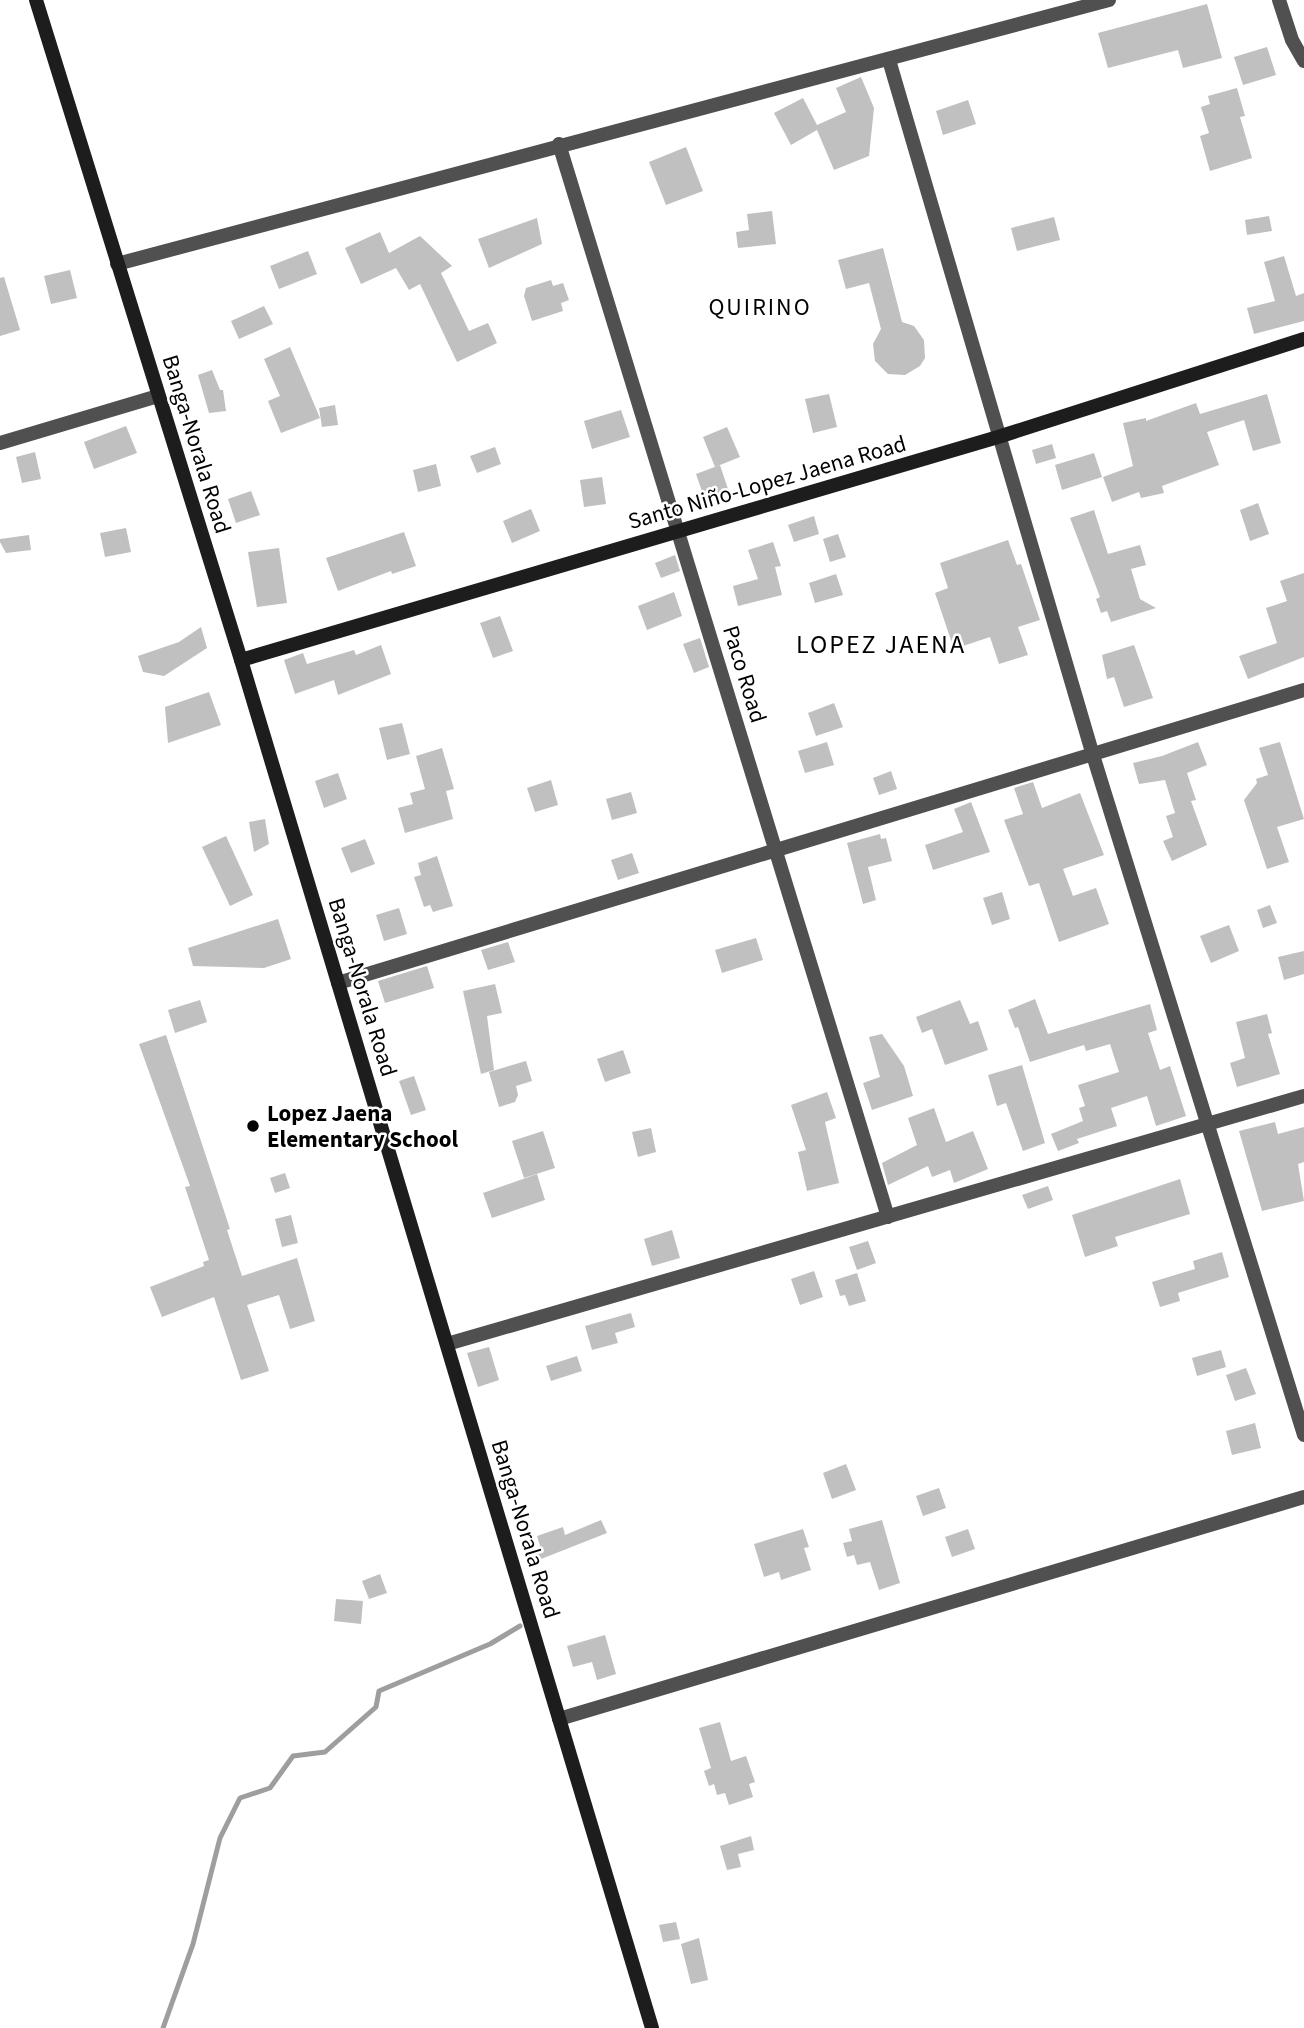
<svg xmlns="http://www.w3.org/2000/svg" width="1304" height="2028" viewBox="0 0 1304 2028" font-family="'Source Sans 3',sans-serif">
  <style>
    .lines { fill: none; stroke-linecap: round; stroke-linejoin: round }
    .stream { stroke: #9e9e9e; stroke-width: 5 }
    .building { fill: #c0c0c0 }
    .street { stroke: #505050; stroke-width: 14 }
    .secondary { stroke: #1d1d1d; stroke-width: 14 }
    .poi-dot { fill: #000; stroke: #fff; stroke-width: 2.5 }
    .labels { text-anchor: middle; stroke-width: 5; stroke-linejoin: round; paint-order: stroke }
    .street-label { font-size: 23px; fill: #000; stroke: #fff }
    .poi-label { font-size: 23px; font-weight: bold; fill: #000; stroke: #fff; text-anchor: start }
    .neighbourhood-label { font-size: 24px; letter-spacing: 2px; fill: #000; stroke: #fff }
    .quarter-label { font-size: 26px; letter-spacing: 2px; fill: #000; stroke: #fff }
  </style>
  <rect width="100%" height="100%" fill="#fff"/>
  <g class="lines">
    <path class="stream" d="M163,2028L193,1944L220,1838L240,1798L270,1788L293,1756L325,1752L376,1707L379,1691L490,1644L520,1626"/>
  </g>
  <g class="building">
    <path d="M1207,4L1222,58L1183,68L1178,50L1108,68L1098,33Z"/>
    <path d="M1267,47L1276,75L1243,85L1234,57Z"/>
    <path d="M861,77L874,108L869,156L834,170L817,130L791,145L774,113L803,98L817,125L846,112L836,88Z"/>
    <path d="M1237,88L1245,116L1240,117L1252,158L1210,171L1200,136L1209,133L1201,107L1210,104L1208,96Z"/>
    <path d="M968,100L976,124L943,135L936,111Z"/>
    <path d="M686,147L703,191L666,205L649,162Z"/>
    <path d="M772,211L776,244L738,248L736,232L749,230L747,214Z"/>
    <path d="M1269,216L1272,231L1247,235L1245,220Z"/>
    <path d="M1054,217L1060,240L1017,251L1011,228Z"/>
    <path d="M537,218L542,244L489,268L478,239Z"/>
    <path d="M380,232L389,253L420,236L452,266L441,273L469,331L488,323L497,343L457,362L420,284L409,290L396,268L361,284L345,248Z"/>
    <path d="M883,248L902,322L914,326L924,340L925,358L920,366L905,375L888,374L875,361L873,344L881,329L869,283L846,289L838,260Z"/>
    <path d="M308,251L317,274L279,289L270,266Z"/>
    <path d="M1284,256L1296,296L1304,293V321L1254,334L1247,308L1275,301L1264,262Z"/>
    <path d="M70,270L77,298L51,304L44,276Z"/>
    <path d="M4,277L20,330L0,336V278Z"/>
    <path d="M551,280L553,286L563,283L569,300L561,303L563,311L532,321L524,296L526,288Z"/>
    <path d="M264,306L273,324L239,339L231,321Z"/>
    <path d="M290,347L320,418L281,433L268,401L280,396L264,359Z"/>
    <path d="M212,370L220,390H223L226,411L209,413L198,375Z"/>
    <path d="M829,394L837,427L813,433L805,399Z"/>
    <path d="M1267,394L1281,443L1253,451L1244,420L1207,432L1219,465L1162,486L1164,493L1141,498L1139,492L1112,502L1103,477L1133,466L1123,423L1146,418V421L1196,403L1200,414Z"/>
    <path d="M335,405L338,425L322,427L319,408Z"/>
    <path d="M621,410L630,437L592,449L584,421Z"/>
    <path d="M126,426L137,453L94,469L84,442Z"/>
    <path d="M727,427L740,457L715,467L703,437Z"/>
    <path d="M1052,444L1056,458L1036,464L1032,450Z"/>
    <path d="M495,447L501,464L477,473L470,456Z"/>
    <path d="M35,452L41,479L22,483L16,457Z"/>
    <path d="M1094,453L1102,477L1062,490L1055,465Z"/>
    <path d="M436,464L441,486L418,492L413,470Z"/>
    <path d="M720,465L729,492L705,500L696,474Z"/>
    <path d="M602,477L606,504L584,507L580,480Z"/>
    <path d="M251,491L260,515L236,523L228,499Z"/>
    <path d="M1258,503L1269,534L1250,541L1240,510Z"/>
    <path d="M531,509L540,531L512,543L503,521Z"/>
    <path d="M1094,510L1108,554L1140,545L1146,565L1131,569L1140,599L1156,608L1111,622L1107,611L1101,613L1096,599L1100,597L1070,518Z"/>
    <path d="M814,516L819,534L794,542L788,525Z"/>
    <path d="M126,528L131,552L105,557L100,533Z"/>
    <path d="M404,532L416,566L392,574L391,571L338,591L326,558Z"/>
    <path d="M838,534L846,557L830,562L823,539Z"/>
    <path d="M29,535L31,550L6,553L0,542V539Z"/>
    <path d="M1008,540L1017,565L1021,564L1040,620L1018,627L1028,655L999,664L990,637L954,649L935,593L948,588L940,563Z"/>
    <path d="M773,542L781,566L775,567L782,595L738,606L733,586L758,579L748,550Z"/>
    <path d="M279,548L287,603L257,607L248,552Z"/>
    <path d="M675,555L680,571L661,578L655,563Z"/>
    <path d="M1304,573V657L1248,679L1239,656L1277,643L1266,608L1287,601L1280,581Z"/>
    <path d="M836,574L843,595L815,603L809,583Z"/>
    <path d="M674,592L682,616L647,630L638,606Z"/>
    <path d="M500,616L513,651L493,658L480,623Z"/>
    <path d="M201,627L207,648L164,676L143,672L138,656L179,642Z"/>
    <path d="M700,638L709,667L694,673L683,644Z"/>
    <path d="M381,645L391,674L338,695L334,680L295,694L284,660L303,653L307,664L354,650L356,655Z"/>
    <path d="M1134,645L1153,698L1124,707L1114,677L1107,679L1102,655Z"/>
    <path d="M209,692L221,725L168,743L165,707Z"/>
    <path d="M834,703L843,727L816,736L808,713Z"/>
    <path d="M402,723L410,754L387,760L379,728Z"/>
    <path d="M827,742L834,765L805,773L798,751Z"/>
    <path d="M1198,742L1207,765L1187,773L1196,800L1191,801L1207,845L1172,861L1163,841L1173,837L1166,816L1175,813L1165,780L1139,784L1133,763L1162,756Z"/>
    <path d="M1280,742L1304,819L1277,827L1289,862L1267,869L1244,800L1257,783L1256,779L1268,775L1259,748Z"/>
    <path d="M442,748L454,789L446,791L453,819L405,833L398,808L413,804L410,793L425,789L416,756Z"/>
    <path d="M891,771L897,789L879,795L873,778Z"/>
    <path d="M338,773L347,799L324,808L315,781Z"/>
    <path d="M551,780L558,805L535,812L527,788Z"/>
    <path d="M1033,782L1042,808L1080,793L1104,855L1063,869L1073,896L1096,888L1109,924L1059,942L1039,883L1029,886L1004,820L1023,814L1014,788Z"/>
    <path d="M631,792L637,813L612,820L606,799Z"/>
    <path d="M971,802L990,852L933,870L925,845L963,832L954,809Z"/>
    <path d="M265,819L269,844L254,852L249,822Z"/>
    <path d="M880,834L881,839L886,838L892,861L868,867L876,900L863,904L847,843Z"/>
    <path d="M226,836L253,895L230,906L202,847Z"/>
    <path d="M365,839L375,864L351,873L341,848Z"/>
    <path d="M632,853L639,873L618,880L611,860Z"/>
    <path d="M437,856L453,906L433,912L430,905L424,907L414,877L421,875L418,863Z"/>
    <path d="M1002,892L1010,919L992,925L983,898Z"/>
    <path d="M1270,905L1277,923L1263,928L1257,910Z"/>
    <path d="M399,908L407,934L384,941L376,915Z"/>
    <path d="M278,919L291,959L264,968L193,966L188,948Z"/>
    <path d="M1229,925L1239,951L1211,963L1200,936Z"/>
    <path d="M756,938L763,960L722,973L715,950Z"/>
    <path d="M508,942L515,962L488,970L481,950Z"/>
    <path d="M1304,951V974L1284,980L1278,957Z"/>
    <path d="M427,966L434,988L385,1003L378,981Z"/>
    <path d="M495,984L502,1013L487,1016L494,1070L481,1074L463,991Z"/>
    <path d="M1035,999L1048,1034L1150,1004L1157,1030L1148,1033L1160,1070L1170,1066L1186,1116L1156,1126L1147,1096L1111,1108L1117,1126L1077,1139L1079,1143L1058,1151L1051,1134L1083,1121L1079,1108L1085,1106L1078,1085L1119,1072L1110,1044L1086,1051L1084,1045L1030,1062L1018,1027L1015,1028L1008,1010Z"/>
    <path d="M200,1000L207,1022L175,1033L168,1010Z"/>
    <path d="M960,1000L970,1024L978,1021L988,1050L945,1065L932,1029L922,1033L916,1017Z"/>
    <path d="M1267,1014L1272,1033L1268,1034L1280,1074L1237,1087L1230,1063L1245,1058L1236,1022Z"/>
    <path d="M882,1034L904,1066L913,1096L872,1110L863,1083L880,1077L869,1037Z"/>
    <path d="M166,1035L230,1229L227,1230L242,1276L297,1258L315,1321L290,1329L279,1295L247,1305L269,1371L241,1380L214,1297L162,1317L150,1287L204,1266L203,1262L209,1260L185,1187L190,1186L139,1044Z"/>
    <path d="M623,1050L631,1073L605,1082L597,1059Z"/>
    <path d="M526,1061L532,1081L516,1086L518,1095L515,1102L499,1107L489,1072Z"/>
    <path d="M1022,1065L1045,1143L1023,1151L1006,1103L997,1106L988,1075Z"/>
    <path d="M414,1076L426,1110L411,1115L399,1081Z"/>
    <path d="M827,1092L836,1118L825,1122L839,1183L807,1191L798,1152L806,1150L791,1105Z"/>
    <path d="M934,1108L946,1142L973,1131L988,1169L954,1183L950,1170L932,1177L928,1166L888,1185L882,1163L917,1145L908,1118Z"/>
    <path d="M1275,1122L1278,1134L1304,1127V1162L1298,1164L1304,1201L1262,1211L1239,1131Z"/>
    <path d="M651,1128L656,1152L638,1157L632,1132Z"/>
    <path d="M543,1131L555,1168L524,1178L512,1141Z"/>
    <path d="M285,1173L290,1188L275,1193L270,1178Z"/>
    <path d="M537,1174L545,1200L492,1218L483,1193Z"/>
    <path d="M1180,1179L1190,1214L1115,1237L1118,1246L1085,1257L1072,1215Z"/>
    <path d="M1048,1186L1053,1200L1028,1209L1022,1195Z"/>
    <path d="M291,1215L298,1243L282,1247L275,1219Z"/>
    <path d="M672,1230L680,1258L652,1266L644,1239Z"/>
    <path d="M868,1241L876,1263L857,1270L849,1247Z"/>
    <path d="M1222,1252L1229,1277L1178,1293L1180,1301L1160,1307L1152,1282L1195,1269L1193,1261Z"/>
    <path d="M814,1271L823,1297L800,1305L791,1279Z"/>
    <path d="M857,1273L866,1301L849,1306L845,1295L840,1296L835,1280Z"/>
    <path d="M631,1313L635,1327L615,1333L618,1343L592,1350L585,1326Z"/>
    <path d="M489,1347L499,1380L478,1387L467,1353Z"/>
    <path d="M1221,1350L1226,1367L1197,1376L1192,1358Z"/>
    <path d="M577,1356L582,1371L551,1381L546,1366Z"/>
    <path d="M1246,1368L1256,1394L1235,1401L1226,1375Z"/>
    <path d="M1255,1423L1261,1448L1232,1455L1226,1431Z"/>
    <path d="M846,1464L856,1490L832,1499L823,1473Z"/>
    <path d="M939,1488L946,1508L923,1516L916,1496Z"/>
    <path d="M601,1520L607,1533L536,1561L531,1550L540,1546L537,1536L563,1527L565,1535Z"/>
    <path d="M882,1520L900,1583L879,1590L870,1562L857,1565L854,1555L847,1557L843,1543L852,1541L849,1529Z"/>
    <path d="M803,1529L809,1547L804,1548L811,1570L781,1580L779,1572L764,1577L754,1544Z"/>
    <path d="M968,1529L975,1549L952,1557L945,1537Z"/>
    <path d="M380,1574L387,1593L369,1599L362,1581Z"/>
    <path d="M336,1599L363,1601L361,1624L334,1621Z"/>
    <path d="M605,1635L616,1674L597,1680L592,1662L573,1667L567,1646Z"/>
    <path d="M720,1722L731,1761L746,1756L755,1782L749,1784L753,1797L729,1805L725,1793L717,1795L714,1784L709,1786L704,1771L711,1768L699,1728Z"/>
    <path d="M751,1836L754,1850L738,1854L741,1867L727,1870L720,1846Z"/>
    <path d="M676,1922L680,1939L663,1942L659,1925Z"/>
    <path d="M699,1938L708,1980L691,1984L681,1944Z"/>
  </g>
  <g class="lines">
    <g class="street">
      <path d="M1279,0L1292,40L1304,61"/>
      <path d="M889,60L1092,752L1304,1435"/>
      <path d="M559,144L888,1217"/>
      <path d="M117,264L1109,0"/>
      <path d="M0,443L158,396"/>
      <path d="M338,983L1304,690"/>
      <path d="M447,1344L1304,1096"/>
      <path d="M559,1719L1304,1497"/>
    </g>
    <g class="secondary">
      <path d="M36,0L241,660L652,2028"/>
      <path d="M241,660L998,437L1304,339"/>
    </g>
  </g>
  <circle class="poi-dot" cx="253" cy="1126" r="7"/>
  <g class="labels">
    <g class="street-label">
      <text transform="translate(197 444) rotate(73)" y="8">Banga-Norala Road</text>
      <text transform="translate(767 482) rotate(-16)" y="8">Santo Niño-Lopez Jaena Road</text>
      <text transform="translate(745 674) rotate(73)" y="8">Paco Road</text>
      <text transform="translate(363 987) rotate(73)" y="8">Banga-Norala Road</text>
      <text transform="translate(526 1529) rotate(73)" y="8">Banga-Norala Road</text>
    </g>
    <g class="poi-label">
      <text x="267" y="1121">Lopez Jaena<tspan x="267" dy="26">Elementary School</tspan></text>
    </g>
    <g class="neighbourhood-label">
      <text x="760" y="315">QUIRINO</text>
    </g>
    <g class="quarter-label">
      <text x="881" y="653">LOPEZ JAENA</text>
    </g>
  </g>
</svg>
